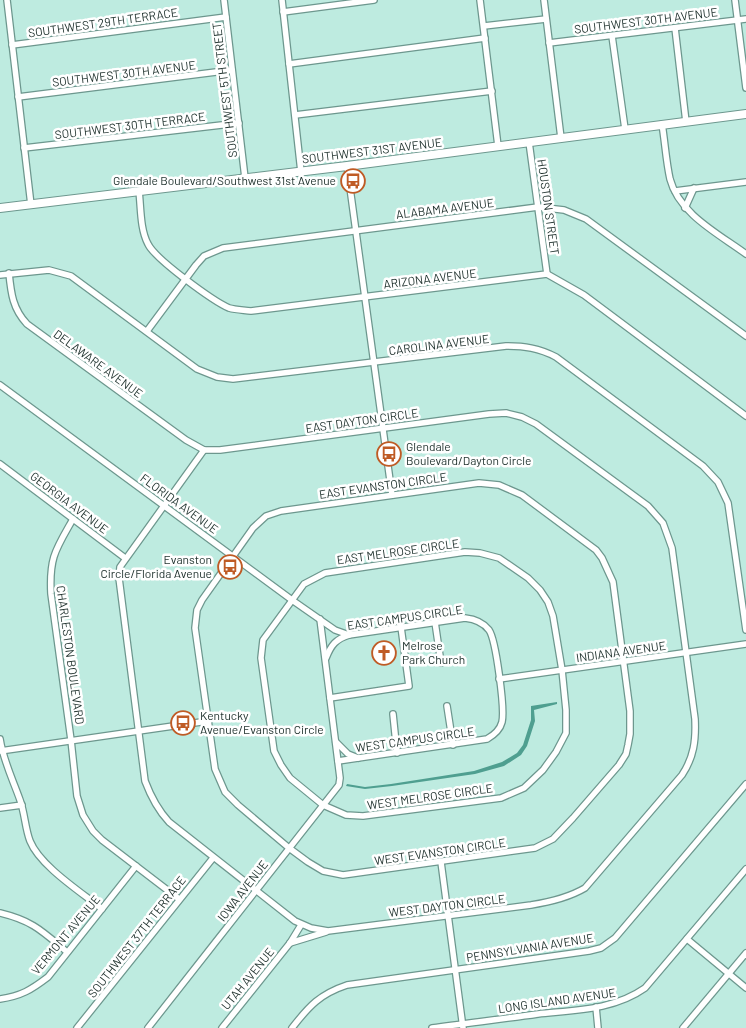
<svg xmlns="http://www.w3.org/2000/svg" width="746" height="1028" viewBox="0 0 746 1028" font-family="Barlow,sans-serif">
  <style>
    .water { fill: #4f9f90 }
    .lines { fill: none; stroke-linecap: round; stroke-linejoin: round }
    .minor-casing { stroke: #6d978e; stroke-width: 8 }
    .major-casing { stroke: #6d978e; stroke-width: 10 }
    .minor { stroke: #fff; stroke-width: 5.5 }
    .major { stroke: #fff; stroke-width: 8 }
    .labels { text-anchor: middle; stroke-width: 5; stroke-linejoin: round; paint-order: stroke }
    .street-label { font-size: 12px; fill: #1e302c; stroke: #fff }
    .poi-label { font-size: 12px; fill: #1e302c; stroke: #fff; text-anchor: start }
  </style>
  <rect width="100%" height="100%" fill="#beebe0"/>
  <path class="water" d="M557,702V704L534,710L535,721L527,746L521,755L504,766L475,774L392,786L365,789L346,786L347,784L365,787L391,784L474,771L502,762L517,753L523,745L531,720V706Z"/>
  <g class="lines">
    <g class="minor-casing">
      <g id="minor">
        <path d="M7,0L31,205"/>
        <path d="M224,0L245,178"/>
        <path d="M282,0L301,172"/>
        <path d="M480,0L498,146"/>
        <path d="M544,0L561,138"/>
        <path d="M735,0L746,88"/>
        <path d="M283,12L374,0"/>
        <path d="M484,26L546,19"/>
        <path d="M675,28L686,122"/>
        <path d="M612,36L625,129"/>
        <path d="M549,43L746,19"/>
        <path d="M12,45L226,17"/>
        <path d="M289,64L485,38"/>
        <path d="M18,97L232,70"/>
        <path d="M295,115L492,91"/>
        <path d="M662,124C665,142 666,161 670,179C679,214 719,234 746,254"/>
        <path d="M529,142L547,274"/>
        <path d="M24,148L239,123"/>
        <path d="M347,166L392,495"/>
        <path d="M139,191C141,208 140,229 148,244C155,259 213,301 229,308C236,310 244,310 251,311L547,274L584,295L746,416"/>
        <path d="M675,191L746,182"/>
        <path d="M685,208L694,188"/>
        <path d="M9,273C11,294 13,309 27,324L186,440L204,450"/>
        <path d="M0,275L49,270L71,276L197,369L217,377L233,379L506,346C524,346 539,348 556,357L703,466L718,482L728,503L746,630"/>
        <path d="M147,331L196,265L204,256L223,248L538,207L564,210L586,219L746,336"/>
        <path d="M0,385L292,600L335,630L349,635"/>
        <path d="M506,413L522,417L536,424L648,506L663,523L672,548L695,719C696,740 694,757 682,775L585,888C568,898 550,902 531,905L328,931L311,928L295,921L169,822C157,809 151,797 145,781L119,578L120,567L204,450H220L489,414Z"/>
        <path d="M0,464L125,558"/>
        <path d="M479,483L499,485L522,495L596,550L602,558L613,582L630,711V734L628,745L626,754L619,765L573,818L553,839L535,848L343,875L323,871L308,862L289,848L238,805L225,792L215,769L195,628L197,610L202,600L253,528L266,516L281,511Z"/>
        <path d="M73,519C56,549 49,557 51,594L71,740L77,796L83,815L93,831L102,840L179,899"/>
        <path d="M465,552L480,553L499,558L528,578L540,590L548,602L553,616L562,670L566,710V733L556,752L543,770L524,788L501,798L363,816L346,815L323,805L290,778L281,765L274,751L261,658L263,640L304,584L325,573Z"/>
        <path d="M435,622L441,663"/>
        <path d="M326,658C331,645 336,639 349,635L465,618C474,619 483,622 489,630C496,640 505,709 502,722C500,730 494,735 487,739L338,761"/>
        <path d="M499,679L746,644"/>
        <path d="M330,698L409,686L401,627"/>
        <path d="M447,706L453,745"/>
        <path d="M393,714L397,753"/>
        <path d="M0,739C3,760 13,780 20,800C25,814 25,828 30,841C40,866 81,892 102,909"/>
        <path d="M336,742L348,754L358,758"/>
        <path d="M0,751L208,721"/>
        <path d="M0,808L22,805"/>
        <path d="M441,862L463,1028"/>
        <path d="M0,913C33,921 42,931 67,952"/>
        <path d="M687,939L746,988"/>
        <path d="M290,943L326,932"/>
        <path d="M0,999C21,996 31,990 48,977L136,866"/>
        <path d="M596,1007L598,1028"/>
        <path d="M77,1028L213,858"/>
        <path d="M148,1028L339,785L340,778L320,619"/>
        <path d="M222,1028L290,943L301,925"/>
        <path d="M292,1028C309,1006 320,994 347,985L589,951L601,948L615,938L746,784"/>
        <path d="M432,1028C468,1023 503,1019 538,1014C575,1010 614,1010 645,988L746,869"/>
        <path d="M683,1028L746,953"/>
      </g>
    </g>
    <g class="major-casing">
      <path id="major" d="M0,208L347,166L746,114"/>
    </g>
    <use href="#minor" class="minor"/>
    <use href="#major" class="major"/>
  </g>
  <defs>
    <g id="bus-ring" transform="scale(1.25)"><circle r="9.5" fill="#fff" stroke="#bf5b25" stroke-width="1.5"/><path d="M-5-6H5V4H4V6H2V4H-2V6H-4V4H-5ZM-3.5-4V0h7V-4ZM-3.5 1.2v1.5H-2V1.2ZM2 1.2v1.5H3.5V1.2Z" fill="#bf5b25"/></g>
    <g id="church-ring" transform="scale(1.25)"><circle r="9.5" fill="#fff" stroke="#bf5b25" stroke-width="1.5"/><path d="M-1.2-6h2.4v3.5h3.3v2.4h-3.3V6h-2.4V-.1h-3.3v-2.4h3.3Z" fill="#bf5b25"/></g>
  </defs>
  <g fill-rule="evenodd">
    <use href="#bus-ring" x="353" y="181"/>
    <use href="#bus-ring" x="389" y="454"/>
    <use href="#bus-ring" x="230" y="567"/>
    <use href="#church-ring" x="384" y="653"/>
    <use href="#bus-ring" x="183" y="723"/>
  </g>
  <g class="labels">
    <g class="street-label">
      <text transform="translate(646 21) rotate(-7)" y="4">SOUTHWEST 30TH AVENUE</text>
      <text transform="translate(103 23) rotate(-8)" y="4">SOUTHWEST 29TH TERRACE</text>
      <text transform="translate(124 74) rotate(-7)" y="4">SOUTHWEST 30TH AVENUE</text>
      <text transform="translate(225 90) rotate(-97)" y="4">SOUTHWEST 5TH STREET</text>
      <text transform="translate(130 126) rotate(-7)" y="4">SOUTHWEST 30TH TERRACE</text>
      <text transform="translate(372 151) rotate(-7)" y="4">SOUTHWEST 31ST AVENUE</text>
      <text transform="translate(548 207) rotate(82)" y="4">HOUSTON STREET</text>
      <text transform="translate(445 209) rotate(-7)" y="4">ALABAMA AVENUE</text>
      <text transform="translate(430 279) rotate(-7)" y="4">ARIZONA AVENUE</text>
      <text transform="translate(439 345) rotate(-7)" y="4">CAROLINA AVENUE</text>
      <text transform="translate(98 364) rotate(36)" y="4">DELAWARE AVENUE</text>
      <text transform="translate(362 421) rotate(-8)" y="4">EAST DAYTON CIRCLE</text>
      <text transform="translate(383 486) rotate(-8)" y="4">EAST EVANSTON CIRCLE</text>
      <text transform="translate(69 503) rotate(37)" y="4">GEORGIA AVENUE</text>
      <text transform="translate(179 504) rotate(36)" y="4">FLORIDA AVENUE</text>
      <text transform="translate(398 552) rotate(-8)" y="4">EAST MELROSE CIRCLE</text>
      <text transform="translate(405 618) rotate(-8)" y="4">EAST CAMPUS CIRCLE</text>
      <text transform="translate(621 652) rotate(-8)" y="4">INDIANA AVENUE</text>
      <text transform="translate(70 655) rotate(82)" y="4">CHARLESTON BOULEVARD</text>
      <text transform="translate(415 740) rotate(-8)" y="4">WEST CAMPUS CIRCLE</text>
      <text transform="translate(430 797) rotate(-8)" y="4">WEST MELROSE CIRCLE</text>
      <text transform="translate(440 852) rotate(-8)" y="4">WEST EVANSTON CIRCLE</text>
      <text transform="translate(243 891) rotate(-52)" y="4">IOWA AVENUE</text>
      <text transform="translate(447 906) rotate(-7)" y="4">WEST DAYTON CIRCLE</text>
      <text transform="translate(66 935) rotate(-50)" y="4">VERMONT AVENUE</text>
      <text transform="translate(137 937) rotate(-52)" y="4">SOUTHWEST 37TH TERRACE</text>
      <text transform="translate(530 948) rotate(-9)" y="4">PENNSYLVANIA AVENUE</text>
      <text transform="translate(248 979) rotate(-51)" y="4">UTAH AVENUE</text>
      <text transform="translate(557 1001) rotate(-8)" y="4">LONG ISLAND AVENUE</text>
    </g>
    <g class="poi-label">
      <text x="336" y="185" text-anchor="end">Glendale Boulevard/Southwest 31st Avenue</text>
      <text x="406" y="451">Glendale<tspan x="406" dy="14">Boulevard/Dayton Circle</tspan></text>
      <text x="212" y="564" text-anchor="end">Evanston<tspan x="212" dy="14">Circle/Florida Avenue</tspan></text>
      <text x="402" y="650">Melrose<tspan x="402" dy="14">Park Church</tspan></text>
      <text x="200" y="720">Kentucky<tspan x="200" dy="14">Avenue/Evanston Circle</tspan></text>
    </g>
  </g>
</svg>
